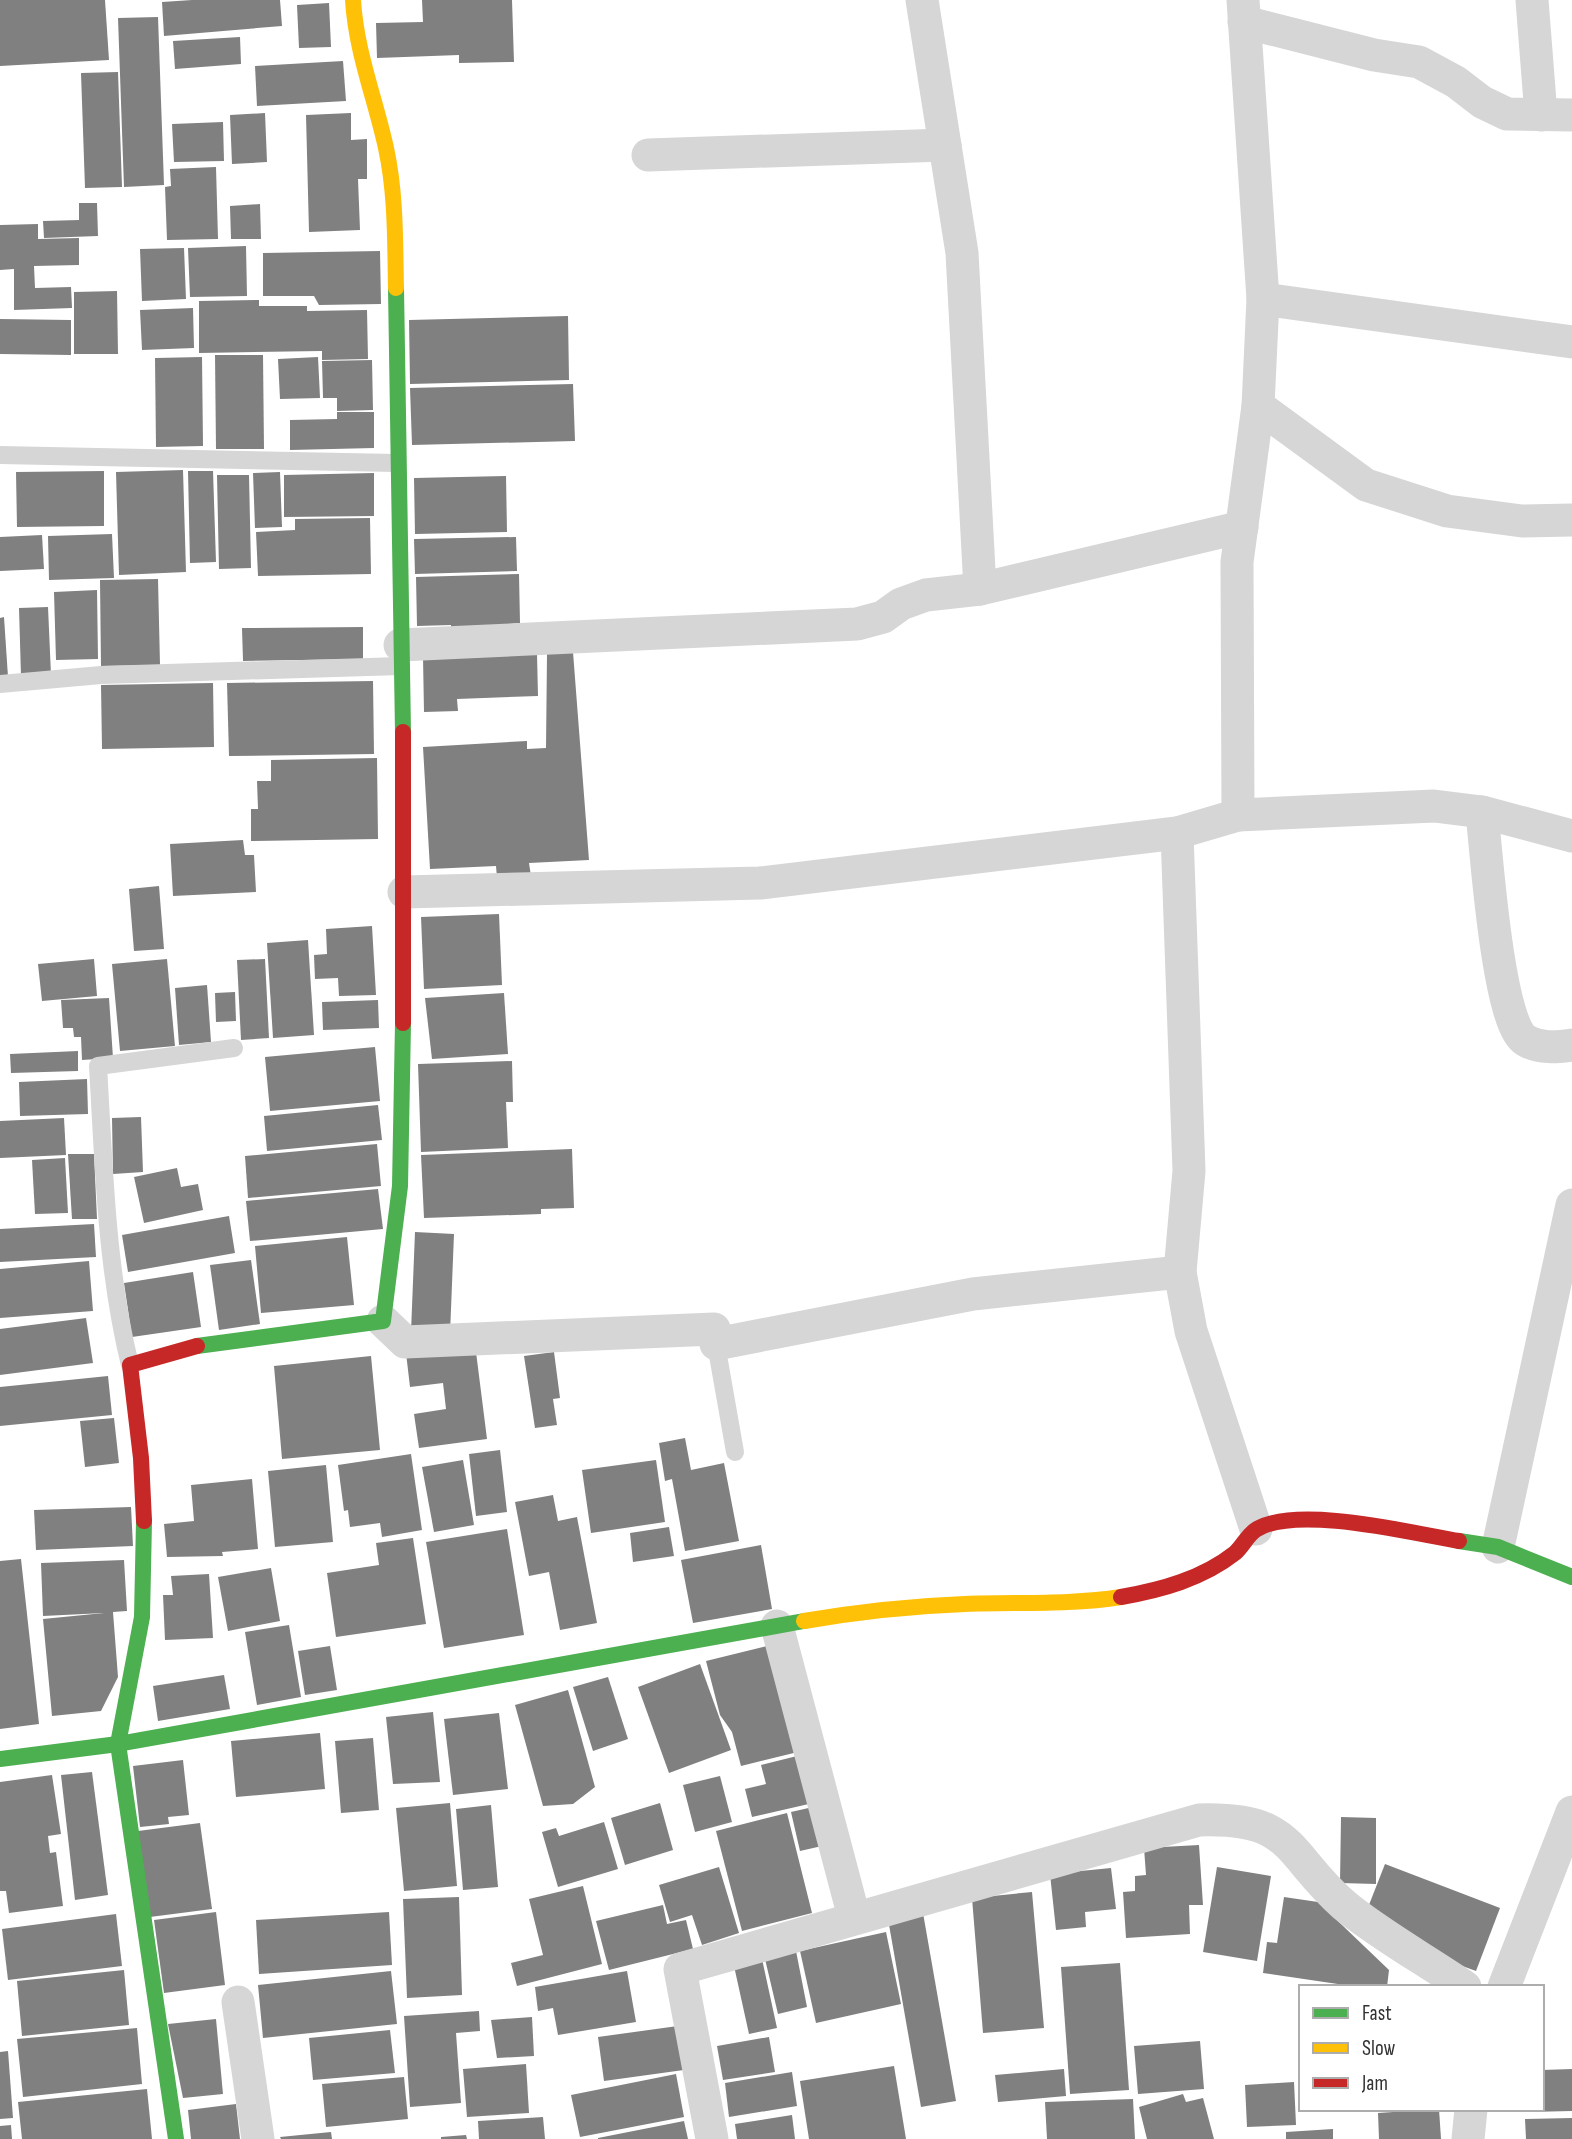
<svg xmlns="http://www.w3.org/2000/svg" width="1572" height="2139" viewBox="0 0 1572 2139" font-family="'Sofia Sans Condensed',sans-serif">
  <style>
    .building { fill: #808080 }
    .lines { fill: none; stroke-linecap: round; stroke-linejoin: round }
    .lane { stroke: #d6d6d6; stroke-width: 18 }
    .street { stroke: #d6d6d6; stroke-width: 33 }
    .fast { stroke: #4caf50; stroke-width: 16 }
    .slow { stroke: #ffc107; stroke-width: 16 }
    .jam { stroke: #c62828; stroke-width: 16 }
  </style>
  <rect width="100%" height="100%" fill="#fff"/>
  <g class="building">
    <path d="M0,0H105L109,60L0,66Z"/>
    <path d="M192,0H280L282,26L164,36L162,2Z"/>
    <path d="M422,0H512L514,62L459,63V55L377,58L376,23L423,22Z"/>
    <path d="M329,3L331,47L299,48L297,5Z"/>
    <path d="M158,17L164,185L124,187L118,18Z"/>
    <path d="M240,37L241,64L175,69L173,41Z"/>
    <path d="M343,61L346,101L257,106L255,66Z"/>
    <path d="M118,72L122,187L85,188L81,73Z"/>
    <path d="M265,113L267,162L232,164L230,115Z"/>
    <path d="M351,113V140L367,139V179H358L360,230L309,232L306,115Z"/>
    <path d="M223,122L224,161L174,162L172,124Z"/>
    <path d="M216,167L218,239L167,240L165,187L171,186L170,169Z"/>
    <path d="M79,203H97L98,236L44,238L43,221L79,220Z"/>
    <path d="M260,204L261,239H231L230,206Z"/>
    <path d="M38,224V239L79,238V265L34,266L35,288L71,287L72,308L14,310V269L0,270V225Z"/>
    <path d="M246,246L247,296L190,297L188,248Z"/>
    <path d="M184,248L186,299L142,301L140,249Z"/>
    <path d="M380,251L381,304L319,305L314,296H263V253Z"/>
    <path d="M117,291L118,354H74V292Z"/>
    <path d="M259,300V306H307V311L367,310L368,359L322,360V351L199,353V301Z"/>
    <path d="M193,308L194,348L142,350L140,310Z"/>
    <path d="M568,316L569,380L410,384L409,320Z"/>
    <path d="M0,319L71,320V355L0,354Z"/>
    <path d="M215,355H263L264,449H216Z"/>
    <path d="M202,357L203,446L156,447L155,358Z"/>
    <path d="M318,357L320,398L280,399L278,359Z"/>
    <path d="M372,360L373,410L337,411V398H323L322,361Z"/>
    <path d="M573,384L575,441L412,445L410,388Z"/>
    <path d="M337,412H374V448L290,450V420L337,419Z"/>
    <path d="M183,470L186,572L119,575L116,472Z"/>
    <path d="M104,471V526L17,527L16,472Z"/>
    <path d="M188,471H213L216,562L190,563Z"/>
    <path d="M280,472L282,527L255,528L253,473Z"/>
    <path d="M374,473V516L284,517V475Z"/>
    <path d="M217,475H249L251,568L219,569Z"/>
    <path d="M506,476L507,532L415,534L414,478Z"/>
    <path d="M370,518L371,574L258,576L256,532L295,530V519Z"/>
    <path d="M112,534L114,578L49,580L48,536Z"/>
    <path d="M42,535L44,569L0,571V537Z"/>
    <path d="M516,537L517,571L415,574L414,539Z"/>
    <path d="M519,574L520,623L451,630V625L417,626L416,577Z"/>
    <path d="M158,579L160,665L101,666L100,580Z"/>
    <path d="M97,590L98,659L56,660L54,592Z"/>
    <path d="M48,607L51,675L21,676L19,608Z"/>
    <path d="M4,617L8,677H0V618Z"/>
    <path d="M363,627V659L243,661L242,628Z"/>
    <path d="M573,652L589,860L529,863L531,876L497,878L496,866L430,869L423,747L527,741V749L546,748L547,654Z"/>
    <path d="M537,654L538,696L457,699L458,711L424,712L423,657Z"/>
    <path d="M373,681L374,754L229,756L227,683Z"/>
    <path d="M213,683L214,747L102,749L101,685Z"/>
    <path d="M377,758L378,839L251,841V809H258L257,781H271V760Z"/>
    <path d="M243,840L245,855H254L256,892L173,896L170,844Z"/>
    <path d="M159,886L164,949L134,951L129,889Z"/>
    <path d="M499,914L502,985L424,989L421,917Z"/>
    <path d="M372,926L376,995L339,996L338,978L315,979L314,955L327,954L326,929Z"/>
    <path d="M308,940L314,1035L273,1038L267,943Z"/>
    <path d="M94,959L97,996L42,1001L38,964Z"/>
    <path d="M167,959L175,1046L120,1051L112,964Z"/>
    <path d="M265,959L269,1038L241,1040L237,960Z"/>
    <path d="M207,985L211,1042L179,1045L175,988Z"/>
    <path d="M235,992L236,1021L216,1022L215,993Z"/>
    <path d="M504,993L508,1054L432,1059L425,998Z"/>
    <path d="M109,998L113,1058L82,1060L81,1037H74L73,1028H63L61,1000Z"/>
    <path d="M378,1000L379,1028L323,1030L322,1002Z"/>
    <path d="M375,1047L380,1101L270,1111L265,1057Z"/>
    <path d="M78,1051V1071L11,1073L10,1054Z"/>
    <path d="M512,1061L513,1102H506L508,1148L421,1152L418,1064Z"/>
    <path d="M87,1079L88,1114L20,1116L19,1082Z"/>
    <path d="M378,1105L382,1140L267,1151L264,1116Z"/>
    <path d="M141,1117L143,1172L113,1174L112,1118Z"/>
    <path d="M64,1118L66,1155L0,1158V1121Z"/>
    <path d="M377,1144L381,1186L248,1198L245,1156Z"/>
    <path d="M572,1149L574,1208L541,1209V1214L424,1218L421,1155Z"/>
    <path d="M68,1154H94L97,1219H72Z"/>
    <path d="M65,1158L68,1213L35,1214L32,1160Z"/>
    <path d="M177,1168L181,1187L198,1184L203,1210L144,1223L134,1177Z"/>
    <path d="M378,1189L383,1229L250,1241L246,1201Z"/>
    <path d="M229,1216L235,1253L128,1272L122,1235Z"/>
    <path d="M94,1224L96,1257L0,1262V1229Z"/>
    <path d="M415,1232L454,1234L450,1334L411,1332Z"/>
    <path d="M347,1237L354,1305L261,1313L255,1246Z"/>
    <path d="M251,1260L260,1324L219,1330L210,1265Z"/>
    <path d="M89,1261L93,1311L0,1318V1269Z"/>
    <path d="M193,1272L201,1327L132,1337L124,1283Z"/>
    <path d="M86,1318L93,1363L0,1375V1329Z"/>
    <path d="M475,1344L487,1439L419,1448L414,1414L446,1409L443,1383L410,1387L406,1353Z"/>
    <path d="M554,1352L560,1398L553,1399L557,1425L535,1428L524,1356Z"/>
    <path d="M371,1356L380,1450L282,1459L274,1366Z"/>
    <path d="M108,1376L112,1415L0,1426V1387Z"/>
    <path d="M114,1418L119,1463L85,1467L80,1421Z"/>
    <path d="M685,1438L691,1470L724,1463L739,1541L685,1551L672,1479L665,1481L659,1443Z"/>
    <path d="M500,1450L507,1512L476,1516L469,1454Z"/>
    <path d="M411,1454L422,1530L382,1537L380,1523L350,1527L348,1510L344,1511L338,1465Z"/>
    <path d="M463,1460L474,1525L434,1532L422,1467Z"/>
    <path d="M656,1460L665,1522L591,1533L582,1470Z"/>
    <path d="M326,1465L333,1542L275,1547L268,1471Z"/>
    <path d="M252,1479L258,1549L222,1552L223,1556L167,1557L164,1524L194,1521L191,1485Z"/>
    <path d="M553,1495L558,1521L577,1517L597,1623L560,1630L549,1572L529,1576L515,1502Z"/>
    <path d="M131,1507L133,1546L36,1550L34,1510Z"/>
    <path d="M669,1527L674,1556L633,1562L630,1533Z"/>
    <path d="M507,1529L524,1635L444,1648L426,1542Z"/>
    <path d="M413,1538L426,1624L336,1637L327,1573L379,1565L376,1543Z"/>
    <path d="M761,1545L772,1609L693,1623L681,1560Z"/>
    <path d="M21,1559L39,1724L0,1729V1561Z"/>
    <path d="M124,1560L127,1611L113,1612L118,1677L101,1711L52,1716L43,1619L104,1613L43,1616L41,1563Z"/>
    <path d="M271,1568L280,1621L228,1631L218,1577Z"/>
    <path d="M209,1574L213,1638L165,1640L163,1595H173L171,1576Z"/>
    <path d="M289,1625L301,1697L257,1705L245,1632Z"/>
    <path d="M775,1644L802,1751L741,1766L732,1732L720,1715L706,1661Z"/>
    <path d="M330,1646L337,1690L305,1695L298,1651Z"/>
    <path d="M700,1664L731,1750L669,1773L638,1687Z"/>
    <path d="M224,1675L230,1709L158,1721L153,1686Z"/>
    <path d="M608,1677L628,1739L593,1751L573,1687Z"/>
    <path d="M568,1690L595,1787L573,1804L543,1806L515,1705Z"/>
    <path d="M433,1712L440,1782L393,1784L386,1717Z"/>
    <path d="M499,1713L508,1789L453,1795L444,1719Z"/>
    <path d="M320,1733L325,1789L236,1797L231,1741Z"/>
    <path d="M373,1738L379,1810L341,1813L335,1741Z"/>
    <path d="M801,1755L813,1803L752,1817L745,1789L766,1784L761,1765Z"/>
    <path d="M183,1760L189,1815L168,1817L169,1824L140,1827L133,1766Z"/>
    <path d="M92,1772L108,1895L75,1900L61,1775Z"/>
    <path d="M52,1775L61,1834L48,1836L50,1853L56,1852L63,1906L9,1913L6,1891H0V1782Z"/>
    <path d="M720,1776L732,1822L695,1832L683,1785Z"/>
    <path d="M450,1803L457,1886L404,1891L396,1808Z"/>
    <path d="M660,1803L673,1850L625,1865L611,1818Z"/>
    <path d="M491,1805L498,1887L463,1890L456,1809Z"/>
    <path d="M813,1807L822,1846L800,1851L791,1812Z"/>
    <path d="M787,1813L812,1913L742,1931L716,1831Z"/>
    <path d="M1341,1817L1376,1818V1884L1340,1883Z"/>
    <path d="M604,1822L618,1869L558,1887L542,1832L556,1828L559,1836Z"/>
    <path d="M200,1823L212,1909L150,1917L138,1831Z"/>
    <path d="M1199,1845L1203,1905H1189L1190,1934L1126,1938L1123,1892L1135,1891V1876L1146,1875L1144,1848Z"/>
    <path d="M1385,1864L1500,1908L1476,1971L1432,1955L1367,1910Z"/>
    <path d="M719,1867L739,1933L702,1945L692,1915L670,1922L659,1885Z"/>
    <path d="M1217,1867L1271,1876L1257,1961L1203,1952Z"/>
    <path d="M1111,1868L1116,1909L1085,1912L1086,1927L1056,1930L1050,1874Z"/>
    <path d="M583,1886L602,1964L517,1986L511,1963L543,1955L529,1899Z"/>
    <path d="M1032,1892L1044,2028L983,2033L972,1898Z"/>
    <path d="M459,1897L462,1995L407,1998L403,1899Z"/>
    <path d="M1284,1897L1318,1902L1389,1970L1387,1987H1358L1263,1973L1267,1942L1277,1943Z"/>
    <path d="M663,1905L667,1924L686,1920L693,1949L609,1970L596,1921Z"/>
    <path d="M216,1912L225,1985L164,1993L154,1920Z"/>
    <path d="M389,1912L392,1965L259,1974L256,1920Z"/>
    <path d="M923,1913L956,2101L921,2107L888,1919Z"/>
    <path d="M116,1914L122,1966L8,1980L2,1929Z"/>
    <path d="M886,1932L901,2004L816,2023L800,1951Z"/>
    <path d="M796,1951L807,2007L778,2014L765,1959Z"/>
    <path d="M762,1959L777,2028L749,2034L734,1966Z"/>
    <path d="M1120,1963L1129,2090L1070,2094L1061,1967Z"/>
    <path d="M124,1970L129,2025L22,2036L17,1981Z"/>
    <path d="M391,1971L397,2024L263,2038L258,1985Z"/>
    <path d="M627,1971L636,2022L558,2035L553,2008L538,2011L535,1987Z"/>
    <path d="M479,2011L480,2031L456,2033L461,2103L410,2107L404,2016Z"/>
    <path d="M532,2017L534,2056L497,2058L491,2020Z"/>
    <path d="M216,2019L223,2094L183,2098L168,2024Z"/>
    <path d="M685,2025L691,2069L604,2081L598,2037Z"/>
    <path d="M137,2028L142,2084L23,2097L17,2039Z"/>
    <path d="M390,2030L395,2073L313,2080L309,2038Z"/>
    <path d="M769,2037L775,2072L723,2080L717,2046Z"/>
    <path d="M1200,2041L1204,2089L1138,2094L1134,2046Z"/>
    <path d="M8,2051L13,2118L0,2119V2052Z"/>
    <path d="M526,2064L529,2113L467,2117L463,2069Z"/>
    <path d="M894,2066L906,2139H809L800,2081Z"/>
    <path d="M1064,2069L1066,2096L998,2102L995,2075Z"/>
    <path d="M1572,2069V2111L1529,2112V2109H1542V2070Z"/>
    <path d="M792,2072L797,2106L729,2117L725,2083Z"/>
    <path d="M676,2074L684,2117L580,2137L571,2095Z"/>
    <path d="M404,2077L408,2119L326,2127L322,2084Z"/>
    <path d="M1294,2082L1296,2125L1247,2127L1245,2085Z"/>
    <path d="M147,2089L152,2139H22L18,2102Z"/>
    <path d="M1183,2094L1186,2102L1203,2098L1214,2139H1147L1139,2107Z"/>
    <path d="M1133,2099L1135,2139H1047L1045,2102Z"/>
    <path d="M236,2104L240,2139H191L188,2110Z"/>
    <path d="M1439,2109L1441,2139H1379L1378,2113Z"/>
    <path d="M792,2115L795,2139H737L735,2124Z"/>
    <path d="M543,2117L545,2139H479L478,2121Z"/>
    <path d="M1572,2118V2139H1526L1525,2119Z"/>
    <path d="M684,2121L688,2139H598V2138Z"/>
    <path d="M11,2125L12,2139H0V2126Z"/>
    <path d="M1333,2129V2139H1286V2132Z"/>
    <path d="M331,2132L332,2139H281L280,2137Z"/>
    <path d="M466,2135L467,2139H441V2137Z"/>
  </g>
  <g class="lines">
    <g class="lane">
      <path d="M0,455L396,463"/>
      <path d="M0,684L101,675L401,666"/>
      <path d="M716,1344L735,1452"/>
      <path d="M130,1365C106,1267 104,1167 98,1066L234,1048"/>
    </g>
    <g class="street">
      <path d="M922,0L962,253L980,589"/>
      <path d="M1532,0L1541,115"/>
      <path d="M1244,22L1374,55L1419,62L1456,82L1482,102L1507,114L1572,115"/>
      <path d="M648,155L945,145"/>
      <path d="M1263,299L1572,342"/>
      <path d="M1258,406L1366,485L1447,511L1522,521L1572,520"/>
      <path d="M400,645L857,624L883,617L901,604L926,595L980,589L1242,527"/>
      <path d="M1482,812C1486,850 1498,1024 1525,1040C1539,1049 1557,1047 1572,1045"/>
      <path d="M1238,815L1237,562L1258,406L1263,299L1243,0"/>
      <path d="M1177,833L1189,1171L1180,1272L1191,1331L1256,1529"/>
      <path d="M404,892L760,883L1177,833L1238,815L1434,806L1482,812L1572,836"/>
      <path d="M383,1321L405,1342L714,1329L716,1344L973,1294L1180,1272"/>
      <path d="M1498,1547L1572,1205"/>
      <path d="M777,1626L854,1917"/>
      <path d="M1504,1987L1572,1812"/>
      <path d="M238,2002L258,2139"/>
      <path d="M712,2139L680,1969L1199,1820C1295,1817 1285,1853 1344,1905C1377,1933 1429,1962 1465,1987"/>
      <path d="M1468,2139L1471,2109"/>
    </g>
    <g class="fast">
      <path d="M396,288L403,732"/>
      <path d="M197,1346L383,1321L400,1186L403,1023"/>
      <path d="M144,1521L142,1617L118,1744L176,2139"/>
      <path d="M1459,1541L1498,1547L1572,1577"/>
      <path d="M0,1759L118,1744L804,1621"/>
    </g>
    <g class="slow">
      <path d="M353,0C356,51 375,98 386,148C396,194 395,241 396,288"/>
      <path d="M804,1621C857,1612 911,1606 965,1604C1017,1602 1070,1605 1121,1597"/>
    </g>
    <g class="jam">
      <path d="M403,732V1023"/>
      <path d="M144,1521L141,1458L130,1365L197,1346"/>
      <path d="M1121,1597C1161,1590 1202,1579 1235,1553C1243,1546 1248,1534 1257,1529C1298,1505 1411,1533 1459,1541"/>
    </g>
  </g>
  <rect x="1299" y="1985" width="245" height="126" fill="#ffffff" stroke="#adadad" stroke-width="2"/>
  <rect x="1313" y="2008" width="35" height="10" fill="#4caf50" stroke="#adadad" stroke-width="2"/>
  <text x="1362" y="2020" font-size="21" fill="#323232">Fast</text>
  <rect x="1313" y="2043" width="35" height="10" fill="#ffc107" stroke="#adadad" stroke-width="2"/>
  <text x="1362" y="2055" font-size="21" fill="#323232">Slow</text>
  <rect x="1313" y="2078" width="35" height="10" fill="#c62828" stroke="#adadad" stroke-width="2"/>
  <text x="1362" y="2090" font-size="21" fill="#323232">Jam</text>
</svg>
